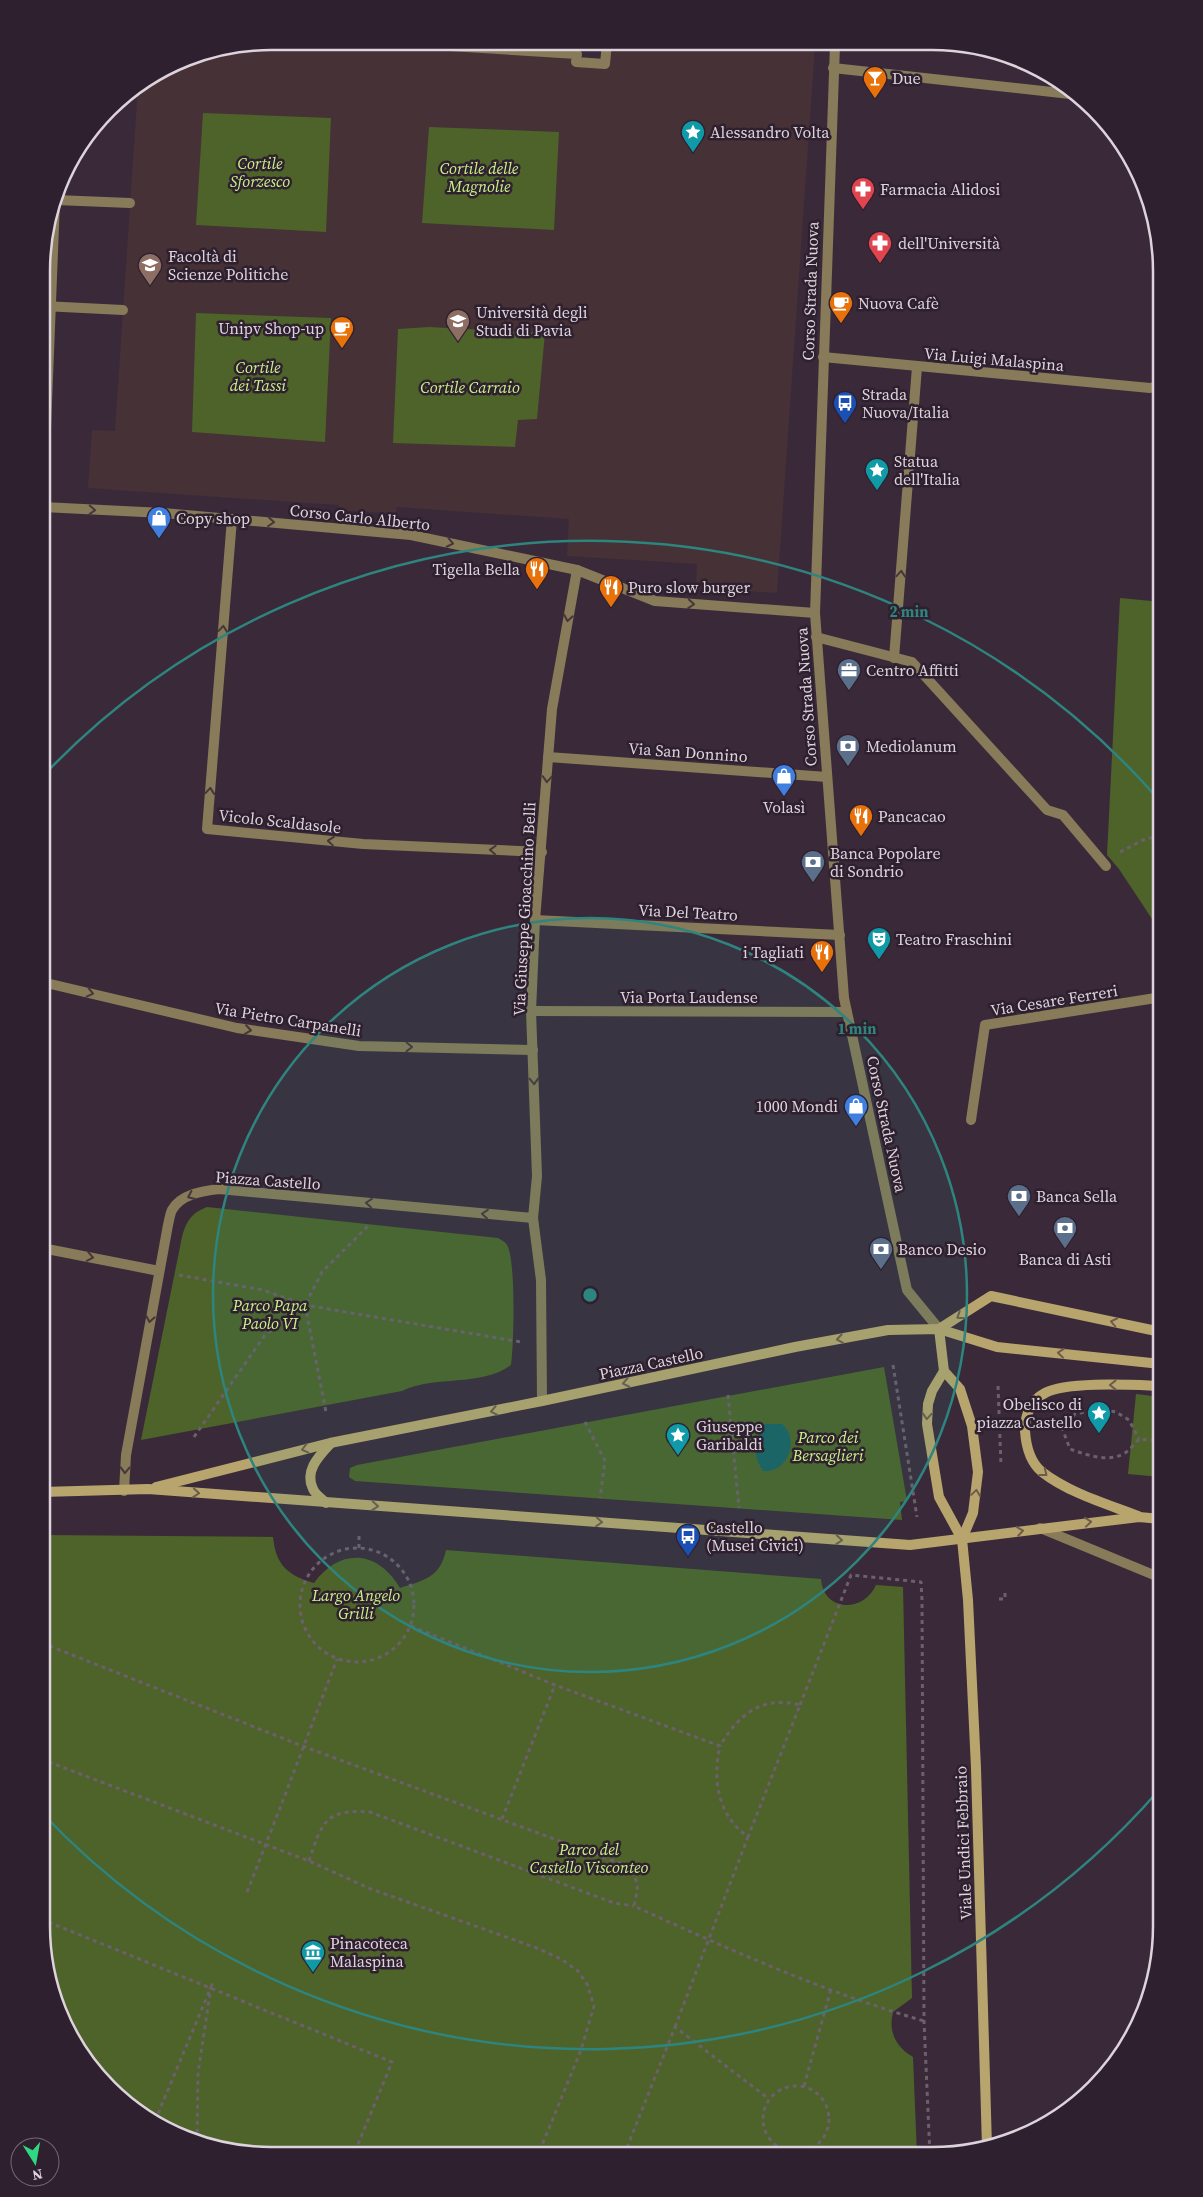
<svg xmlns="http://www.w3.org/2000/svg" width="1203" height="2197" viewBox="0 0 1203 2197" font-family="'Source Serif 4',serif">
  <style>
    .education { fill: #453136 }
    .green { fill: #4d632a }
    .water { fill: #196163 }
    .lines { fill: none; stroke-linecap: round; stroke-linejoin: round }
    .path { stroke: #6d5f6c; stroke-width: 3; stroke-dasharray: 4 4; stroke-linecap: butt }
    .lane { stroke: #877b59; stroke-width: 10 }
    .street { stroke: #877b59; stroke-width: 10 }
    .secondary { stroke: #b8a56e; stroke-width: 10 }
    .path-bridge { stroke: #6d5f6c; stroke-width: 3; stroke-dasharray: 4 4; stroke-linecap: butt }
    .oneway { stroke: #45373a }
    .oneway2 { stroke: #6d5c4b }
    .ring { fill: none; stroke: #2e847e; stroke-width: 2.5 }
    .labels { text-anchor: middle; stroke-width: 5; stroke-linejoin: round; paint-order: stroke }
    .poi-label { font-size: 16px; fill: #ddd3dc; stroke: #2f202f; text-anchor: start }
    .park-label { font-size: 16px; font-style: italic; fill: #c8f387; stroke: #2f202f }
    .street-label { font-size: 16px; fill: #ddd3dc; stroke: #2f202f }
    .rim { fill: none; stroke: #ddd3dc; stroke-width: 2.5 }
    .centre { fill: #2e847e; stroke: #2f202f; stroke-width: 2.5 }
    .ring-label { font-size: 15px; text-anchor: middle; font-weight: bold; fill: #2e847e; stroke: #2f202f; stroke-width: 5; stroke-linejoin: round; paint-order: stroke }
  </style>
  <rect width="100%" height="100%" fill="#3a2a39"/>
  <path class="education" d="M271,41L434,42L577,54L576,61L605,63L607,43L815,45L777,593L696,588L697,564L567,556L569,519L397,507L396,514L339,510V505L88,488L92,430L115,431L138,86L183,59Z"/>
  <g class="green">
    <path d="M203,113L331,118L326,232L196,225Z"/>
    <path d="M429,127L559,132L554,230L422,223Z"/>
    <path d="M196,313L331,318L325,442L192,432Z"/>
    <path d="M429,327L545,333L537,419L518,420L515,447L393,443L398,329Z"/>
    <path d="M1120,598L1162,602V934L1119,869L1107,855Z"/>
    <path d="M207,1207L498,1238C501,1240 506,1242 507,1245C516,1259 514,1346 511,1365C482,1387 435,1375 402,1391L141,1440L182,1237C186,1222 191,1213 207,1207Z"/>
    <path d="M884,1367L907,1501L900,1502L902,1520L355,1481L349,1477L350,1468L357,1465Z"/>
    <path d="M1136,1394L1161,1397V1477L1128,1474Z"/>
    <path d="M42,1535L273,1537C276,1565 287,1575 314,1583C340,1547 378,1550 400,1588C424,1580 440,1578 446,1550L821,1579C823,1611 863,1614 876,1585L903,1587L912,1998L893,2012C888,2032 896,2047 913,2057L917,2156L240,2154L183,2138L120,2099L80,2054L54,2000L41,1926Z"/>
  </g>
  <path class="water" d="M765,1424H782C800,1439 788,1473 763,1471C752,1454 753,1440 765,1424Z"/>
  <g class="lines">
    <g class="path">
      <path d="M1120,852L1145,839L1162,836"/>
      <path d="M179,1275L263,1290L305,1305L521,1342"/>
      <path d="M305,1305L326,1412"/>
      <path d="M893,1365L917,1517"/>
      <path d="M998,1386L1001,1465"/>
      <path d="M728,1395L739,1508"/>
      <path d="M585,1422L605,1461L600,1498"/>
      <path d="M1045,1428H1062L1070,1449C1087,1455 1108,1463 1125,1453C1130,1450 1135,1443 1139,1439L1161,1441"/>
      <path d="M1062,1428L1075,1414L1099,1409L1116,1412L1129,1420L1139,1439"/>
      <path d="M194,1437L265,1335L305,1305L322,1272L369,1225"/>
      <path d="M359,1536V1548"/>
      <circle cx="357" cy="1605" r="57"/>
      <path d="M999,1599H1005V1591"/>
      <path d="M411,1626L555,1685L720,1746C712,1781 718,1815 748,1837L800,1705C762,1695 738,1715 720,1746"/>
      <path d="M42,1643L305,1747L622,1864C640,1879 639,1884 634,1906C728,1949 824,1992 924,2021"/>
      <path d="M800,1705L851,1575L921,1582L922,1600L924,2021L930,2156"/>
      <path d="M41,1759L309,1861L371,1889L537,1948L561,1959L578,1971L587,1984L594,2006L581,2050L538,2155"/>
      <path d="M282,1803L337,1659"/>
      <path d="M502,1819L555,1685"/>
      <path d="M309,1861C322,1822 325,1809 370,1812L614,1903L634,1906"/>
      <path d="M41,1919L392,2062L354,2154"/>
      <path d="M211,1987L214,1980"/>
      <path d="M675,2027L748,1837"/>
      <circle cx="796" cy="2119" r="33"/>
      <path d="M804,2086L831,1989"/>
      <path d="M155,2121L211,1987L198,2073L197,2142"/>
      <path d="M624,2155L675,2027L769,2099"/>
    </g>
    <g class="lane">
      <path d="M56,200L130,203"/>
      <path d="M43,306L123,310"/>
      <path d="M46,428L55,201"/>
      <path d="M535,920L840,935"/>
    </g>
    <g class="street">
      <path d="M434,42V45L577,54L576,62L605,64L607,43"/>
      <path d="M835,45L815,613L844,998L907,1290L939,1329"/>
      <path d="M833,68L1079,95"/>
      <path d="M823,357L1150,388L1162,385"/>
      <path d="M43,507L163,513L411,535L577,570L655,601L815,613"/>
      <path d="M232,519L207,829L363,844L542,852"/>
      <path d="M816,637L912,662L1047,810L1063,815L1106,866"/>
      <path d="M894,658L917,367"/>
      <path d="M548,757L827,777"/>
      <path d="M42,982L237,1028L359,1046L533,1050"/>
      <path d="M531,1011L847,1012"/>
      <path d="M971,1120L985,1025L1162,997"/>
      <path d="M42,1248L159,1271"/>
      <path d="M542,1401L541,1280L533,1218L537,1176L531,1011L535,920L552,709L577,570"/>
      <path d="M124,1491L126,1455L168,1225C169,1221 170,1214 172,1210C181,1194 203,1191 219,1189L533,1218"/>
      <path d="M1040,1528L1161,1578"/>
    </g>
    <g class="secondary">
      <path d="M939,1329L991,1296L1161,1332"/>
      <path d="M939,1329L944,1371L960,1389L972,1426L978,1472L973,1513L962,1539"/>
      <path d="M944,1371L932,1391L928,1404L927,1424L939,1497L962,1539L968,1600L976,1768L987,2147"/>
      <path d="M156,1487L330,1443L542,1401L795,1347L888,1330L939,1329L997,1347L1161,1364"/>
      <path d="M42,1492L148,1489L910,1545L1139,1517L1161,1519"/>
      <path d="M326,1503C322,1499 315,1494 313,1489C304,1471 319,1456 330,1444"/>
      <path d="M1138,1516C1107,1504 1069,1493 1042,1472C1030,1462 1026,1446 1025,1431C1025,1415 1030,1401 1045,1393C1067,1381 1134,1385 1161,1386"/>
    </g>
    <path class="path-bridge" d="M247,1892L282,1803"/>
  </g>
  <defs><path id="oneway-chevron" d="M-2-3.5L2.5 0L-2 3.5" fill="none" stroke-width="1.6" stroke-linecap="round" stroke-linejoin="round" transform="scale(1.25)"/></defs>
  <g class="oneway">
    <use href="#oneway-chevron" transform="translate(92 510) rotate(3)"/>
    <use href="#oneway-chevron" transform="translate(271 522) rotate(5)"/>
    <use href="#oneway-chevron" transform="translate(450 543) rotate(12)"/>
    <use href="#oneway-chevron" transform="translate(901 574) rotate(-86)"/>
    <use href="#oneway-chevron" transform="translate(691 604) rotate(4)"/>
    <use href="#oneway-chevron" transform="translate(568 618) rotate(100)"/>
    <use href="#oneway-chevron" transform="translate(223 629) rotate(-85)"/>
    <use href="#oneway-chevron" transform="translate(547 779) rotate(94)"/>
    <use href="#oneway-chevron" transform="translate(210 791) rotate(-85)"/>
    <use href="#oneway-chevron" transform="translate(331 841) rotate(-174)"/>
    <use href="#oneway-chevron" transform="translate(493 850) rotate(-177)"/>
    <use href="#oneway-chevron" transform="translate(90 993) rotate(13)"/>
    <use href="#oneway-chevron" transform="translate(248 1030) rotate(8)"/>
    <use href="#oneway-chevron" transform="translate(409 1047) rotate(1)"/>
    <use href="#oneway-chevron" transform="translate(534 1081) rotate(88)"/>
    <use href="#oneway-chevron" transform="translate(191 1196) rotate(155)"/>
    <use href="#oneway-chevron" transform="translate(369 1203) rotate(-175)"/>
    <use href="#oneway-chevron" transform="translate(485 1214) rotate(-175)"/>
    <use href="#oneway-chevron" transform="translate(90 1257) rotate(11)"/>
    <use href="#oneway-chevron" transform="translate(150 1319) rotate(100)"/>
    <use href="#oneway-chevron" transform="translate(125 1470) rotate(92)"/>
  </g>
  <g class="oneway2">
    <use href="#oneway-chevron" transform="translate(960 1316) rotate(147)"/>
    <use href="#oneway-chevron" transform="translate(1114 1322) rotate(-168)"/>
    <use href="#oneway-chevron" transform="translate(840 1339) rotate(170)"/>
    <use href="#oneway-chevron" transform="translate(1061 1353) rotate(-174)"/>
    <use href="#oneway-chevron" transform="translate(626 1383) rotate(168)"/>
    <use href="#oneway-chevron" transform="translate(1113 1385) rotate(180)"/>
    <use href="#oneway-chevron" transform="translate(494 1411) rotate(169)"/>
    <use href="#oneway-chevron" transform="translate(927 1416) rotate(94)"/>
    <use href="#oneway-chevron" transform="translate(305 1449) rotate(166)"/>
    <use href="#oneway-chevron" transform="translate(1044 1473) rotate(38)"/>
    <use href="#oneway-chevron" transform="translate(196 1493) rotate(5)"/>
    <use href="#oneway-chevron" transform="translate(976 1493) rotate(-82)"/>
    <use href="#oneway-chevron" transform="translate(375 1506) rotate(4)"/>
    <use href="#oneway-chevron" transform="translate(599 1522) rotate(4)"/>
    <use href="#oneway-chevron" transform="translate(1088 1522) rotate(-6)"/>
    <use href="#oneway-chevron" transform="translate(1020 1531) rotate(-9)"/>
    <use href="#oneway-chevron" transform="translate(839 1540) rotate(4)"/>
  </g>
  <circle cx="590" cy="1295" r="377" fill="#2e847e" fill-opacity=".12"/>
  <g class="ring">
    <circle cx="590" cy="1295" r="377"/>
    <path d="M1159 1790A754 754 0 0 1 43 1814M43 776A754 754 0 0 1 1159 800"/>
  </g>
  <defs>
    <g id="bar-pin" transform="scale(1.25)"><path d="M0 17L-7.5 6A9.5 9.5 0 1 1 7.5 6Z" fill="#e8710a" stroke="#2f202f"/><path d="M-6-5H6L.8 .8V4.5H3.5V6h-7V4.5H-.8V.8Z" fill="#fff"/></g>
    <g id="sight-pin" transform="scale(1.25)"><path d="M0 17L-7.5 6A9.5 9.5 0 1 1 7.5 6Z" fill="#0f9aa8" stroke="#2f202f"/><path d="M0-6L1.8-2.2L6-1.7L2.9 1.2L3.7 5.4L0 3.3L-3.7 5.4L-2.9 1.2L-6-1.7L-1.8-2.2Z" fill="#fff"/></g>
    <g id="pharmacy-pin" transform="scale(1.25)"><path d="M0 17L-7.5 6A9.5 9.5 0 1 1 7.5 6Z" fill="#e0444e" stroke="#2f202f"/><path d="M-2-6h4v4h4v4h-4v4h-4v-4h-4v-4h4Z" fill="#fff"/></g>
    <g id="university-pin" transform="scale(1.25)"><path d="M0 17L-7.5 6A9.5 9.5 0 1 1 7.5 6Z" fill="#8d6e63" stroke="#2f202f"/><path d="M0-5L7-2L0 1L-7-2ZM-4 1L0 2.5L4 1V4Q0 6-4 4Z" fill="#fff"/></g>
    <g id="cafe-pin" transform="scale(1.25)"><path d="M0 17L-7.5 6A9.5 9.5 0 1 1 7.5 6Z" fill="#e8710a" stroke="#2f202f"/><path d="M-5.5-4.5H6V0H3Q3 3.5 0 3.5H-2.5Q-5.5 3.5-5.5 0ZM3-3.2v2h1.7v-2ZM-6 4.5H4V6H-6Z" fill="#fff"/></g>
    <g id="bus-pin" transform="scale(1.25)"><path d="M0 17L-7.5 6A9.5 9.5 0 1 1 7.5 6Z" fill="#1a4fb4" stroke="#2f202f"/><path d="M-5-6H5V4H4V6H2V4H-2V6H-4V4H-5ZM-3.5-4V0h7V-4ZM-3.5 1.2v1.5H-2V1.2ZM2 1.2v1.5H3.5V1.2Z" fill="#fff"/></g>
    <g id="shop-pin" transform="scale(1.25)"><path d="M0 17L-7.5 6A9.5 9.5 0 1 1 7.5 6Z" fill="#3f7fe0" stroke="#2f202f"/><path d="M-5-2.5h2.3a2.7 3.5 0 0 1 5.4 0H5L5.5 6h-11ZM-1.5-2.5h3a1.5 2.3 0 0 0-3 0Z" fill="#fff"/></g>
    <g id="restaurant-pin" transform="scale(1.25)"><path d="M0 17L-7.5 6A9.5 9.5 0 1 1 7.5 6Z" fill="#e8710a" stroke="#2f202f"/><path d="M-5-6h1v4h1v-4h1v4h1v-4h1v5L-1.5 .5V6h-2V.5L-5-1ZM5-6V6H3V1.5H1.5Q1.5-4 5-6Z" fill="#fff"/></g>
    <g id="office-pin" transform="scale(1.25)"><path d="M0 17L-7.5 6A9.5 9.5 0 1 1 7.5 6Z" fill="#5c6f8a" stroke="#2f202f"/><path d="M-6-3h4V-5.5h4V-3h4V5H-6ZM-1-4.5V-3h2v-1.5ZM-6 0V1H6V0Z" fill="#fff"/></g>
    <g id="bank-pin" transform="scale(1.25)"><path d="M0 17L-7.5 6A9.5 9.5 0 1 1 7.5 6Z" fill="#5c6f8a" stroke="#2f202f"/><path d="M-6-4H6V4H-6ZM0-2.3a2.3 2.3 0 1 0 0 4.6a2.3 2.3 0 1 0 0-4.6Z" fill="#fff"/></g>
    <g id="theatre-pin" transform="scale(1.25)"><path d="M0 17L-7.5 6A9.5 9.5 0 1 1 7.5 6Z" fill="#0f9aa8" stroke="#2f202f"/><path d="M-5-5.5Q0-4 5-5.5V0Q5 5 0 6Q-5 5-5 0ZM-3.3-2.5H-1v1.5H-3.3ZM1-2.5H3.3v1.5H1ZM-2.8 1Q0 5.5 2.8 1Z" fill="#fff"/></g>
    <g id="museum-pin" transform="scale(1.25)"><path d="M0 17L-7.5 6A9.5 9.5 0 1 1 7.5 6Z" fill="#0f9aa8" stroke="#2f202f"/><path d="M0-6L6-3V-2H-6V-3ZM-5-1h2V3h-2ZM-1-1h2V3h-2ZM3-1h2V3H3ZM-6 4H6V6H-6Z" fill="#fff"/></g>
  </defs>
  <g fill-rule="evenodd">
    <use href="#bar-pin" x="875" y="78"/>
    <use href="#sight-pin" x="693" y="132"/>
    <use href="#pharmacy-pin" x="863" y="189"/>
    <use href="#pharmacy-pin" x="880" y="243"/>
    <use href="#university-pin" x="150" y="265"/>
    <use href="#cafe-pin" x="841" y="303"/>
    <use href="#university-pin" x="458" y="321"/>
    <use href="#cafe-pin" x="342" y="328"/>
    <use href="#bus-pin" x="845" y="403"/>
    <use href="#sight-pin" x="877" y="470"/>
    <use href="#shop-pin" x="159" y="518"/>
    <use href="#restaurant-pin" x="537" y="569"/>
    <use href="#restaurant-pin" x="611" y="587"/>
    <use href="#office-pin" x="849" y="670"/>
    <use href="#bank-pin" x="848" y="746"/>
    <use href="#shop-pin" x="784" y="776"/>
    <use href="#restaurant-pin" x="861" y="816"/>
    <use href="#bank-pin" x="813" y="862"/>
    <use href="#theatre-pin" x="879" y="939"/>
    <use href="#restaurant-pin" x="822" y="952"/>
    <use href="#shop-pin" x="856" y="1106"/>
    <use href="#bank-pin" x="1019" y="1196"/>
    <use href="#bank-pin" x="1065" y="1228"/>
    <use href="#bank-pin" x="881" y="1249"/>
    <use href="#sight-pin" x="1099" y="1413"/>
    <use href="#sight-pin" x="678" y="1435"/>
    <use href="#bus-pin" x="688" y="1536"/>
    <use href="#museum-pin" x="313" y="1952"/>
  </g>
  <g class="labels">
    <g class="poi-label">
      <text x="892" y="84">Due</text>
      <text x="710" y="138">Alessandro Volta</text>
      <text x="880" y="195">Farmacia Alidosi</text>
      <text x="898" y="249">dell'Università</text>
      <text x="168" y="262">Facoltà di<tspan x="168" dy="18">Scienze Politiche</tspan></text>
      <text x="858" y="309">Nuova Cafè</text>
      <text x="476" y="318">Università degli<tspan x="476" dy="18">Studi di Pavia</tspan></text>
      <text x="324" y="334" text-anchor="end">Unipv Shop-up</text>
      <text x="862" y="400">Strada<tspan x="862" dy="18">Nuova/Italia</tspan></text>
      <text x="894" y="467">Statua<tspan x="894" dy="18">dell'Italia</tspan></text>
      <text x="176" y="524">Copy shop</text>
      <text x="520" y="575" text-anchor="end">Tigella Bella</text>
      <text x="628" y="593">Puro slow burger</text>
      <text x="866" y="676">Centro Affitti</text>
      <text x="866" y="752">Mediolanum</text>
      <text x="784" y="813" text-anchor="middle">Volasì</text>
      <text x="878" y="822">Pancacao</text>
      <text x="830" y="859">Banca Popolare<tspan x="830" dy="18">di Sondrio</tspan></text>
      <text x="896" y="945">Teatro Fraschini</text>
      <text x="804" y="958" text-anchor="end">i Tagliati</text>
      <text x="838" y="1112" text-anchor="end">1000 Mondi</text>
      <text x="1036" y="1202">Banca Sella</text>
      <text x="898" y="1255">Banco Desio</text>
      <text x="1065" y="1265" text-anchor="middle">Banca di Asti</text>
      <text x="1082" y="1410" text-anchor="end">Obelisco di<tspan x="1082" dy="18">piazza Castello</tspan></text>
      <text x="696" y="1432">Giuseppe<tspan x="696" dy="18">Garibaldi</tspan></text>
      <text x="706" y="1533">Castello<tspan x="706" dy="18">(Musei Civici)</tspan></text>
      <text x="330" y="1949">Pinacoteca<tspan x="330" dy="18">Malaspina</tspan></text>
    </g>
    <g class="park-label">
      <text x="260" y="169">Cortile<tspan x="260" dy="18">Sforzesco</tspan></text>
      <text x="479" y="174">Cortile delle<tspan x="479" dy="18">Magnolie</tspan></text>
      <text x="258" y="373">Cortile<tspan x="258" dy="18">dei Tassi</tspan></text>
      <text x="470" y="393">Cortile Carraio</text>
      <text x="270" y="1311">Parco Papa<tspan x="270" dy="18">Paolo VI</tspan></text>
      <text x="828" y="1443">Parco dei<tspan x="828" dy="18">Bersaglieri</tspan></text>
      <text x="356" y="1601">Largo Angelo<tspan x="356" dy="18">Grilli</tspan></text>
      <text x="589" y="1855">Parco del<tspan x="589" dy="18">Castello Visconteo</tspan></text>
    </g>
    <g class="street-label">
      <text transform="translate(810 291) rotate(-88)" y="6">Corso Strada Nuova</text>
      <text transform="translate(994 359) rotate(5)" y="6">Via Luigi Malaspina</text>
      <text transform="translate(360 517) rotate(6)" y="6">Corso Carlo Alberto</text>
      <text transform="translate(806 697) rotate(-94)" y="6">Corso Strada Nuova</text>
      <text transform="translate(688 752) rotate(4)" y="6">Via San Donnino</text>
      <text transform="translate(280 821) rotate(6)" y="6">Vicolo Scaldasole</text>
      <text transform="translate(524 909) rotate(-87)" y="6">Via Giuseppe Gioacchino Belli</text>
      <text transform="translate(688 912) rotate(3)" y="6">Via Del Teatro</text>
      <text x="689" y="1003">Via Porta Laudense</text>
      <text transform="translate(1054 1000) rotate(-9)" y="6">Via Cesare Ferreri</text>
      <text transform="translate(288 1019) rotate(9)" y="6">Via Pietro Carpanelli</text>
      <text transform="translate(887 1124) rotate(78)" y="6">Corso Strada Nuova</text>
      <text transform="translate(268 1180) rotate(4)" y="6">Piazza Castello</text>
      <text transform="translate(651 1363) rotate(-12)" y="6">Piazza Castello</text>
      <text transform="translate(963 1843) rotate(-92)" y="6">Viale Undici Febbraio</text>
    </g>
  </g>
  <path d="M0 0H1203V2197H0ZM271 50H932A221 221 0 0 1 1153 271V1926A221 221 0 0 1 932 2147H271A221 221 0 0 1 50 1926V271A221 221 0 0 1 271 50Z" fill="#2f202f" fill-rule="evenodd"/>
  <path class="rim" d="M271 50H932A221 221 0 0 1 1153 271V1926A221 221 0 0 1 932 2147H271A221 221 0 0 1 50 1926V271A221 221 0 0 1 271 50Z"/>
  <circle cx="590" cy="1295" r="8" class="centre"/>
  <g class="ring-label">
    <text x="909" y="617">2 min</text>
    <text x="857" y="1034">1 min</text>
  </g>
  <g transform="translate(35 2162) rotate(169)"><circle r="24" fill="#2f202f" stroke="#756874"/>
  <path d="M0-4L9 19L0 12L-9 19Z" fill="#31d882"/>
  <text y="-8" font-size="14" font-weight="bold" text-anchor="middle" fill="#ddd3dc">N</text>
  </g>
</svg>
